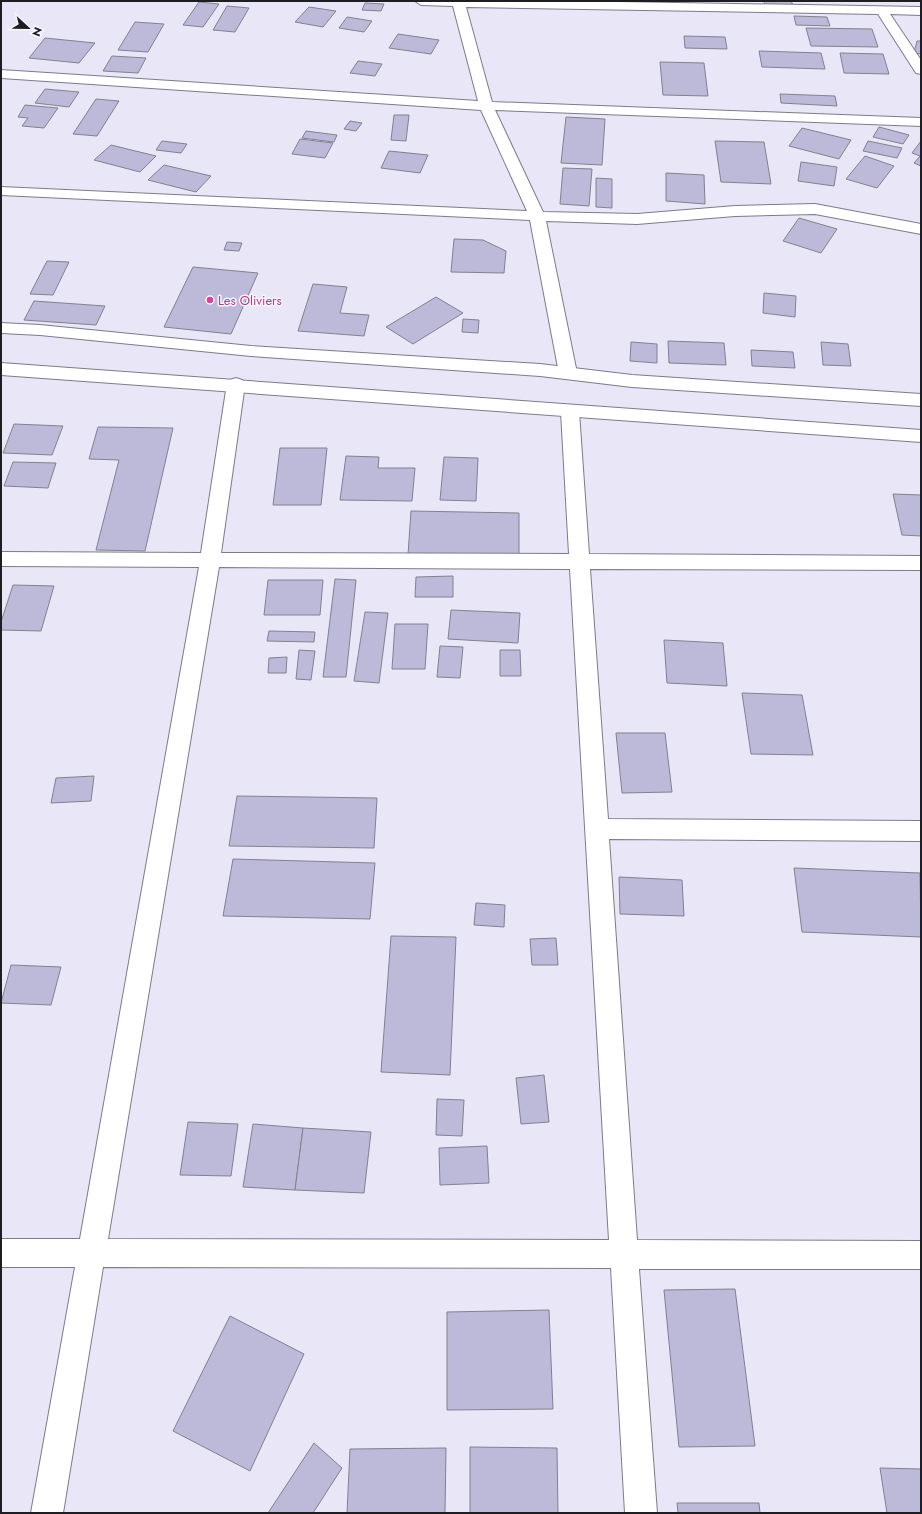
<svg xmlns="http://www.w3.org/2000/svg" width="922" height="1514" viewBox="0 0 922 1514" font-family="Jost,sans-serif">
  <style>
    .building { fill: #bdb9d8; stroke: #82818f }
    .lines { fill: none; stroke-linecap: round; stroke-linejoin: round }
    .minor-casing { stroke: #7d7b89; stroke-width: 2 }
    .highway-casing { stroke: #7d7b89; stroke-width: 2 }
    .minor { fill: #fff; fill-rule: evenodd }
    .highway { fill: #fff; fill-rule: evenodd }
    .hotel-dot { fill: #d1479c; stroke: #f6f5ff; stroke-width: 1.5 }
    .labels { text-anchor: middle; stroke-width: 3; stroke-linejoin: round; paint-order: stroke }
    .far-hotel-label { font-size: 13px; fill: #b23c85; stroke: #f6f5ff; text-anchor: start }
  </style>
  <rect width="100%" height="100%" fill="#e9e7f7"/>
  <g class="building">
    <path d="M764,1H791L793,5H765Z"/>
    <path d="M199,2L219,4L203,27L183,25Z"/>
    <path d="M365,3L384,4L381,11L362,10Z"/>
    <path d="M227,6L249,8L235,32L213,30Z"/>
    <path d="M309,7L336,11L323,27L295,22Z"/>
    <path d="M794,16L827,17L830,26L796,25Z"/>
    <path d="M347,17L372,21L364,32L339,28Z"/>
    <path d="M135,22L164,24L148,52L118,50Z"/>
    <path d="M806,28L872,29L878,47L811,46Z"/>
    <path d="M398,34L439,40L431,54L389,48Z"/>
    <path d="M684,36L725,37L727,49L685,48Z"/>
    <path d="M45,38L95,43L79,63L29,58Z"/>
    <path d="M917,41H921V54L914,53Z"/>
    <path d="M759,51L821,53L825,69L762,67Z"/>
    <path d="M840,53L883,54L889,74L844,73Z"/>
    <path d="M112,56L146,58L138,73L103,71Z"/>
    <path d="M358,61L382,64L375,76L350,73Z"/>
    <path d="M660,62L704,63L708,96L663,95Z"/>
    <path d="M45,89L79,92L69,107L35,103Z"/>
    <path d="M780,94L835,96L837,106L781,103Z"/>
    <path d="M96,99L119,101L97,136L73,134Z"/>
    <path d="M25,105L58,108L44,128L22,126L28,118L18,117Z"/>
    <path d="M394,115H409L406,141L391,140Z"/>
    <path d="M566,117L605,119L602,165L561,163Z"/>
    <path d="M350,121L362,123L356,131L344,129Z"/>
    <path d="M879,127L909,135L903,144L873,137Z"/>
    <path d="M802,128L851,140L839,159L789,146Z"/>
    <path d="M306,131L337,135L334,142L302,138Z"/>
    <path d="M300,139L333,143L325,158L292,154Z"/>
    <path d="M162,141L187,144L181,153L156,150Z"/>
    <path d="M715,141L764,142L771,184L721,182Z"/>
    <path d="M868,141L902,148L897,158L863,151Z"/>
    <path d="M921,141V166L914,163L920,156L912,153Z"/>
    <path d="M111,145L156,156L140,172L94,160Z"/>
    <path d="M389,151L428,155L420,173L381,168Z"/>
    <path d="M865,156L894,166L877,188L846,179Z"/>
    <path d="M801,162L837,167L834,186L798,181Z"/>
    <path d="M164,165L211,176L196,192L148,180Z"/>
    <path d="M563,168L592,169L589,206L560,204Z"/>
    <path d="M666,173L704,175L705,204L666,201Z"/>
    <path d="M596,178L612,179V208L596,207Z"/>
    <path d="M799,218L837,229L821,253L783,241Z"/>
    <path d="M454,239L483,240L506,251L504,273L451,272Z"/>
    <path d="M227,242L242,243L239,251L224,250Z"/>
    <path d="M47,261L69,262L53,295L30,294Z"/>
    <path d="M193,267L258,273L231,334L164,327Z"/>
    <path d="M313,284L347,287L340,313L369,315L364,336L298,331Z"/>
    <path d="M764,293L796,296L795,317L763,313Z"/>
    <path d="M436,297L463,313L413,344L386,327Z"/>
    <path d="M34,301L105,306L96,325L24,320Z"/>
    <path d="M463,319L479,320L478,333L462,332Z"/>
    <path d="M668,341L724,343L726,365L669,363Z"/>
    <path d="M631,342L657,344V363L630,361Z"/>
    <path d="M821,342L848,344L851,366L823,365Z"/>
    <path d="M751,350L793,352L795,368L752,366Z"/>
    <path d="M14,424L63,426L52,455L3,453Z"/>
    <path d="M98,427L173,428L145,551L96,550L119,460L89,459Z"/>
    <path d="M280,448H327L321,505H273Z"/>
    <path d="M346,456L379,457L378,468H415L412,501L340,500Z"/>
    <path d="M444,457L478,458L476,501L440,500Z"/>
    <path d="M13,462L56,463L48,488L4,486Z"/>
    <path d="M893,494L921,495V536L902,535Z"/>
    <path d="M411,511L519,513V557L408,555Z"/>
    <path d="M453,576V597H415L416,577Z"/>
    <path d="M335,579L356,580L346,677H323Z"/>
    <path d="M268,580H323L320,615H264Z"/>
    <path d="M13,585L54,586L41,631L1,630V622Z"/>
    <path d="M451,610L520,613L518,643L448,639Z"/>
    <path d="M365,612L388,613L379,683L354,681Z"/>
    <path d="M395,624H428L425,669H392Z"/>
    <path d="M269,631L315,632L314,642L267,641Z"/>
    <path d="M664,640L723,643L727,686L667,683Z"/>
    <path d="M440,646L463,647L460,678L437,677Z"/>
    <path d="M299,650L315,651L311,680L296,679Z"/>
    <path d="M500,650H520L521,676H500Z"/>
    <path d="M287,657L286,673H268L269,658Z"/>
    <path d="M742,693L802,695L813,755L751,754Z"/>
    <path d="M616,733H665L672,792L622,793Z"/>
    <path d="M94,776L91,801L51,803L56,778Z"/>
    <path d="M237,796L377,798L374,848L229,846Z"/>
    <path d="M233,859L375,863L370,919L223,916Z"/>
    <path d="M794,868L920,873L921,937L802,932Z"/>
    <path d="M619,877L682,880L684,916L620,914Z"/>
    <path d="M476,903L505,905L504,927L474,925Z"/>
    <path d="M391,936L456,937L450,1075L381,1072Z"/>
    <path d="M556,938L558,965H532L530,939Z"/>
    <path d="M11,965L61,967L51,1005L1,1003Z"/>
    <path d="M544,1075L549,1122L521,1124L516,1078Z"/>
    <path d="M437,1099L464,1100L462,1136L436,1135Z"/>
    <path d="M188,1122L238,1124L231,1176L180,1175Z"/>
    <path d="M253,1124L303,1128L295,1190L243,1187Z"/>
    <path d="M303,1128L371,1132L364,1193L295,1190Z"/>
    <path d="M487,1146L489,1183L440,1185L439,1148Z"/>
    <path d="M735,1289L755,1446L679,1447L664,1290Z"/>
    <path d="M549,1310L553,1409L447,1410V1312Z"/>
    <path d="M230,1316L304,1354L250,1471L173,1431Z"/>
    <path d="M314,1443L342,1468L313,1513H268Z"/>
    <path d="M470,1447L557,1448L558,1513H470Z"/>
    <path d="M446,1448L445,1513H347L350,1449Z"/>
    <path d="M880,1468L921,1469V1513H887Z"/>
    <path d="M677,1503H759L760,1513H678Z"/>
  </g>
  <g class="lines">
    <g class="minor-casing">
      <g id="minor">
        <path d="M415,1H560L921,7V15L890,14L921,60V74L916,73L878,14L466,7L492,102L921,118V126L495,110L543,212L637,214L735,206L815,204L921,224V234L815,214L735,216L637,224L546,221L577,373L574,377L568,379L562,377L559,373L530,220L1,195V187L527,211L481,110L1,78V70L478,101L453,6L421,5Z"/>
        <path d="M236,378L242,380L245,384L221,553L569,554L561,412L564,408L570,406L576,408L579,412L589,554L921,556V570L590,569L608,819L921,821V841L609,839L637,1240L921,1241V1269H639L657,1513H625L611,1268L103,1267L63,1513H31L75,1267H1V1239H80L199,567L1,566V552L201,553L227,384L230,380ZM219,567L570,569L609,1240L108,1239Z"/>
      </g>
    </g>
    <g class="highway-casing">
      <g id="highway">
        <path d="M1,323L40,325L251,346L540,364L632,375L921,394V406L632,387L540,376L251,356L40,335L1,333Z"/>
        <path d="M1,363L921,430V442L1,375Z"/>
      </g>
    </g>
    <use href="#minor" class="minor"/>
    <use href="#highway" class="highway"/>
  </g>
  <circle class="hotel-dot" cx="210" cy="300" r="4"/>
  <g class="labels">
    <g class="far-hotel-label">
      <text x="218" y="305">Les Oliviers</text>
    </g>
  </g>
  <rect width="922" height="1514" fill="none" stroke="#1d1d22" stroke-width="4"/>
  <g transform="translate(28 28) rotate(112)" stroke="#f6f5ff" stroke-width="3" paint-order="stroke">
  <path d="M0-3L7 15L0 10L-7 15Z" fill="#1d1d22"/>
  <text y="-6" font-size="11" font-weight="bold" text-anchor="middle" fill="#1d1d22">N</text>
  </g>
</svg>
